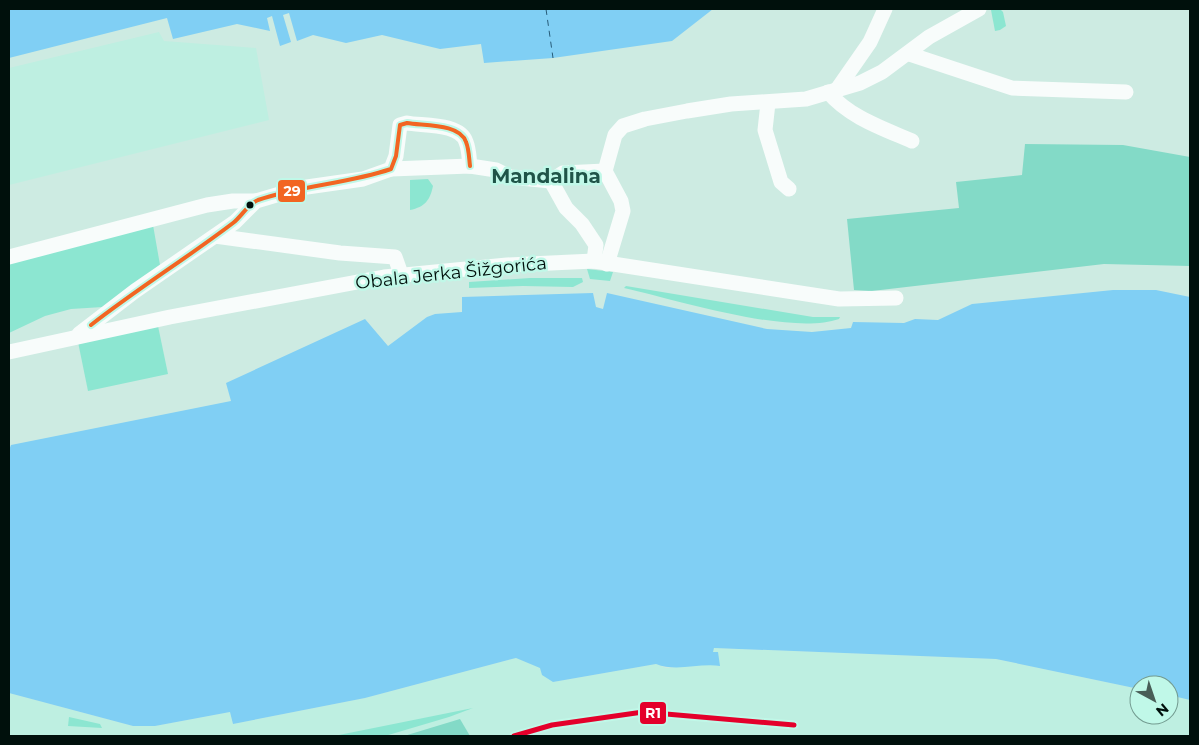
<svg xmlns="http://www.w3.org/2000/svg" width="1199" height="745" viewBox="0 0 1199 745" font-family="Montserrat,sans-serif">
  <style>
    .built { fill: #beefe1 }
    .green { fill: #8ce6d1 }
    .forest { fill: #83dac7 }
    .water { fill: #80cff4 }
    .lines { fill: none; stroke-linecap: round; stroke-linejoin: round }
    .ferry { stroke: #275c79; stroke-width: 1; stroke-dasharray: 6 5; stroke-linecap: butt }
    .street { stroke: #f8fcfb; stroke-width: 15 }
    .bus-1-casing { stroke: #c0f8e8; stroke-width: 8 }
    .bus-1 { stroke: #f26522; stroke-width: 4 }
    .rail-1-casing { stroke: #c0f8e8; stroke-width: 9 }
    .rail-1 { stroke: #e4002b; stroke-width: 5 }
    .bus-dot { fill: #00100c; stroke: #c0f8e8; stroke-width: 2 }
    .labels { text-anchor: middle; stroke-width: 5; stroke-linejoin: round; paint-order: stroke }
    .street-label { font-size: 18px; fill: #00100c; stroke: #c0f8e8 }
    .quarter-label { font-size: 20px; font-weight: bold; fill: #1f5448; stroke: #c0f8e8 }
    .line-badge { stroke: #c0f8e8; stroke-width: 2 }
    .badge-label { font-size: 14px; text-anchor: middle; font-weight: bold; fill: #fff }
  </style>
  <rect width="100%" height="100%" fill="#cdebe2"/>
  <g class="built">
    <path d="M159,32L164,41L256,48L269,120L9,185V68Z"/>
    <path d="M714,648L996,659L1139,689V715H1169V695L1190,700V736H9V693L133,726H155L230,712L233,724L365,698L516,658L541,668L553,682L656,664L666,668L709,664L719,666L713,652Z"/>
  </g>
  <g class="green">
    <path d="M1000,9L1003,12L1006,26L1000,30L995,31L991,10Z"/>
    <path d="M428,179L433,186C430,200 425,207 410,210V180Z"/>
    <path d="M153,225L160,265L103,307L71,309L45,316L9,333V261Z"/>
    <path d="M587,269L613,272L610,281L590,279Z"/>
    <path d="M530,278H582L583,282L573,287L523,286L469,288V282Z"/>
    <path d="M626,286L813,317H840L839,319C790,336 677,300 624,288Z"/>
    <path d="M158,326L168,374L88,391L78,342Z"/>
    <path d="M473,708L449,717L385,736H334Z"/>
    <path d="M69,717L100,724L102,728L68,726Z"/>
  </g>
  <g class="forest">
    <path d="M1025,144L1123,145L1190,157V266L1104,264L872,291L854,290L847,219L959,208L956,182L1022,175Z"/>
    <path d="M460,719L470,736H404Z"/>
  </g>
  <g class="water">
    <path d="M9,9H713L672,41L553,58L484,63L481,44L440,49L382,35L346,43L313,35L297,41L289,13L283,15L291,42L280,46L272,16L267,18L270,31L237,24L173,39L167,18L9,58Z"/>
    <path d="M1113,290H1156L1190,297V700L1169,695V685H1139V689L996,659L714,648L713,652H718L720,666C699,663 676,672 656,664L553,682L542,675L540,668L516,658L365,698L233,724L230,712L155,726H133L9,693V450L11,445L231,401L226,383L365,319L388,346L427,317L435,314L462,312V297L593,293L596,307L603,309L607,293L767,329L812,332L851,328L853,322L904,323L915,319L938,320L972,304Z"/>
  </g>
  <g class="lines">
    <path class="ferry" d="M546,9L553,58"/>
    <g class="street">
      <path d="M909,54L1012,88L1126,92"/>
      <path d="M838,88L870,42L885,9"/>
      <path d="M828,92C849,117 882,128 912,141"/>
      <path d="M768,103L765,130L781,182L789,189"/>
      <path d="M391,169L470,166L496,170L510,177L551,181L563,173L605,171"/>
      <path d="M551,181L566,208L582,224L596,245L594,261"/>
      <path d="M215,236L340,253L395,257L401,274"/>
      <path d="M9,257L207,205L233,201H256"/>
      <path d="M607,264L623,211L621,201L605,171L615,135L623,126L645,119L687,111L731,104L806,99L860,83L882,72L929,37L979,9"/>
      <path d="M79,334L135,291L235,222L256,201L300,188L363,179L391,169L396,156L400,125L407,123C423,126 460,123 466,142C469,149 469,158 470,166"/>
      <path d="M9,352L170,317L384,277L507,265L594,261L839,299L896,298"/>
    </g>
    <g class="bus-1-casing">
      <path id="bus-1" d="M91,325C137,289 187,258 233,223C241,217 248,204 258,200C302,185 347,184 391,169L396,156L400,125L407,123C423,126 460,123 466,142C469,149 469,158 470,166"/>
    </g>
    <use href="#bus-1" class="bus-1"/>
    <g class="rail-1-casing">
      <path id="rail-1" d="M514,736L552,725L643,712L794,725"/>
    </g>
    <use href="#rail-1" class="rail-1"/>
  </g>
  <circle class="bus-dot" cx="250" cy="205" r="4.5"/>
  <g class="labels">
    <g class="street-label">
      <text transform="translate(451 273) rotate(-6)" y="6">Obala Jerka Šižgorića</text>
    </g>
    <g class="quarter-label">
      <text x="546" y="183">Mandalina</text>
    </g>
  </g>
  <g class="line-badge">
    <rect x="277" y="179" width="29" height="24" rx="5" fill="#f26522"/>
    <rect x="639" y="701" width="28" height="24" rx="5" fill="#e4002b"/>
  </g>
  <g class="badge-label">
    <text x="292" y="196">29</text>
    <text x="653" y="718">R1</text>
  </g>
  <rect width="1199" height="745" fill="none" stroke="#00100c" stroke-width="20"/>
  <g transform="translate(1154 700) rotate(140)"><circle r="24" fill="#c0f8e8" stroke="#739b90"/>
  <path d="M0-4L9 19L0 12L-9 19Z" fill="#485d57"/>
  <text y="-8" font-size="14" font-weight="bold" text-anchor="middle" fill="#00100c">N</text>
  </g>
</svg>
